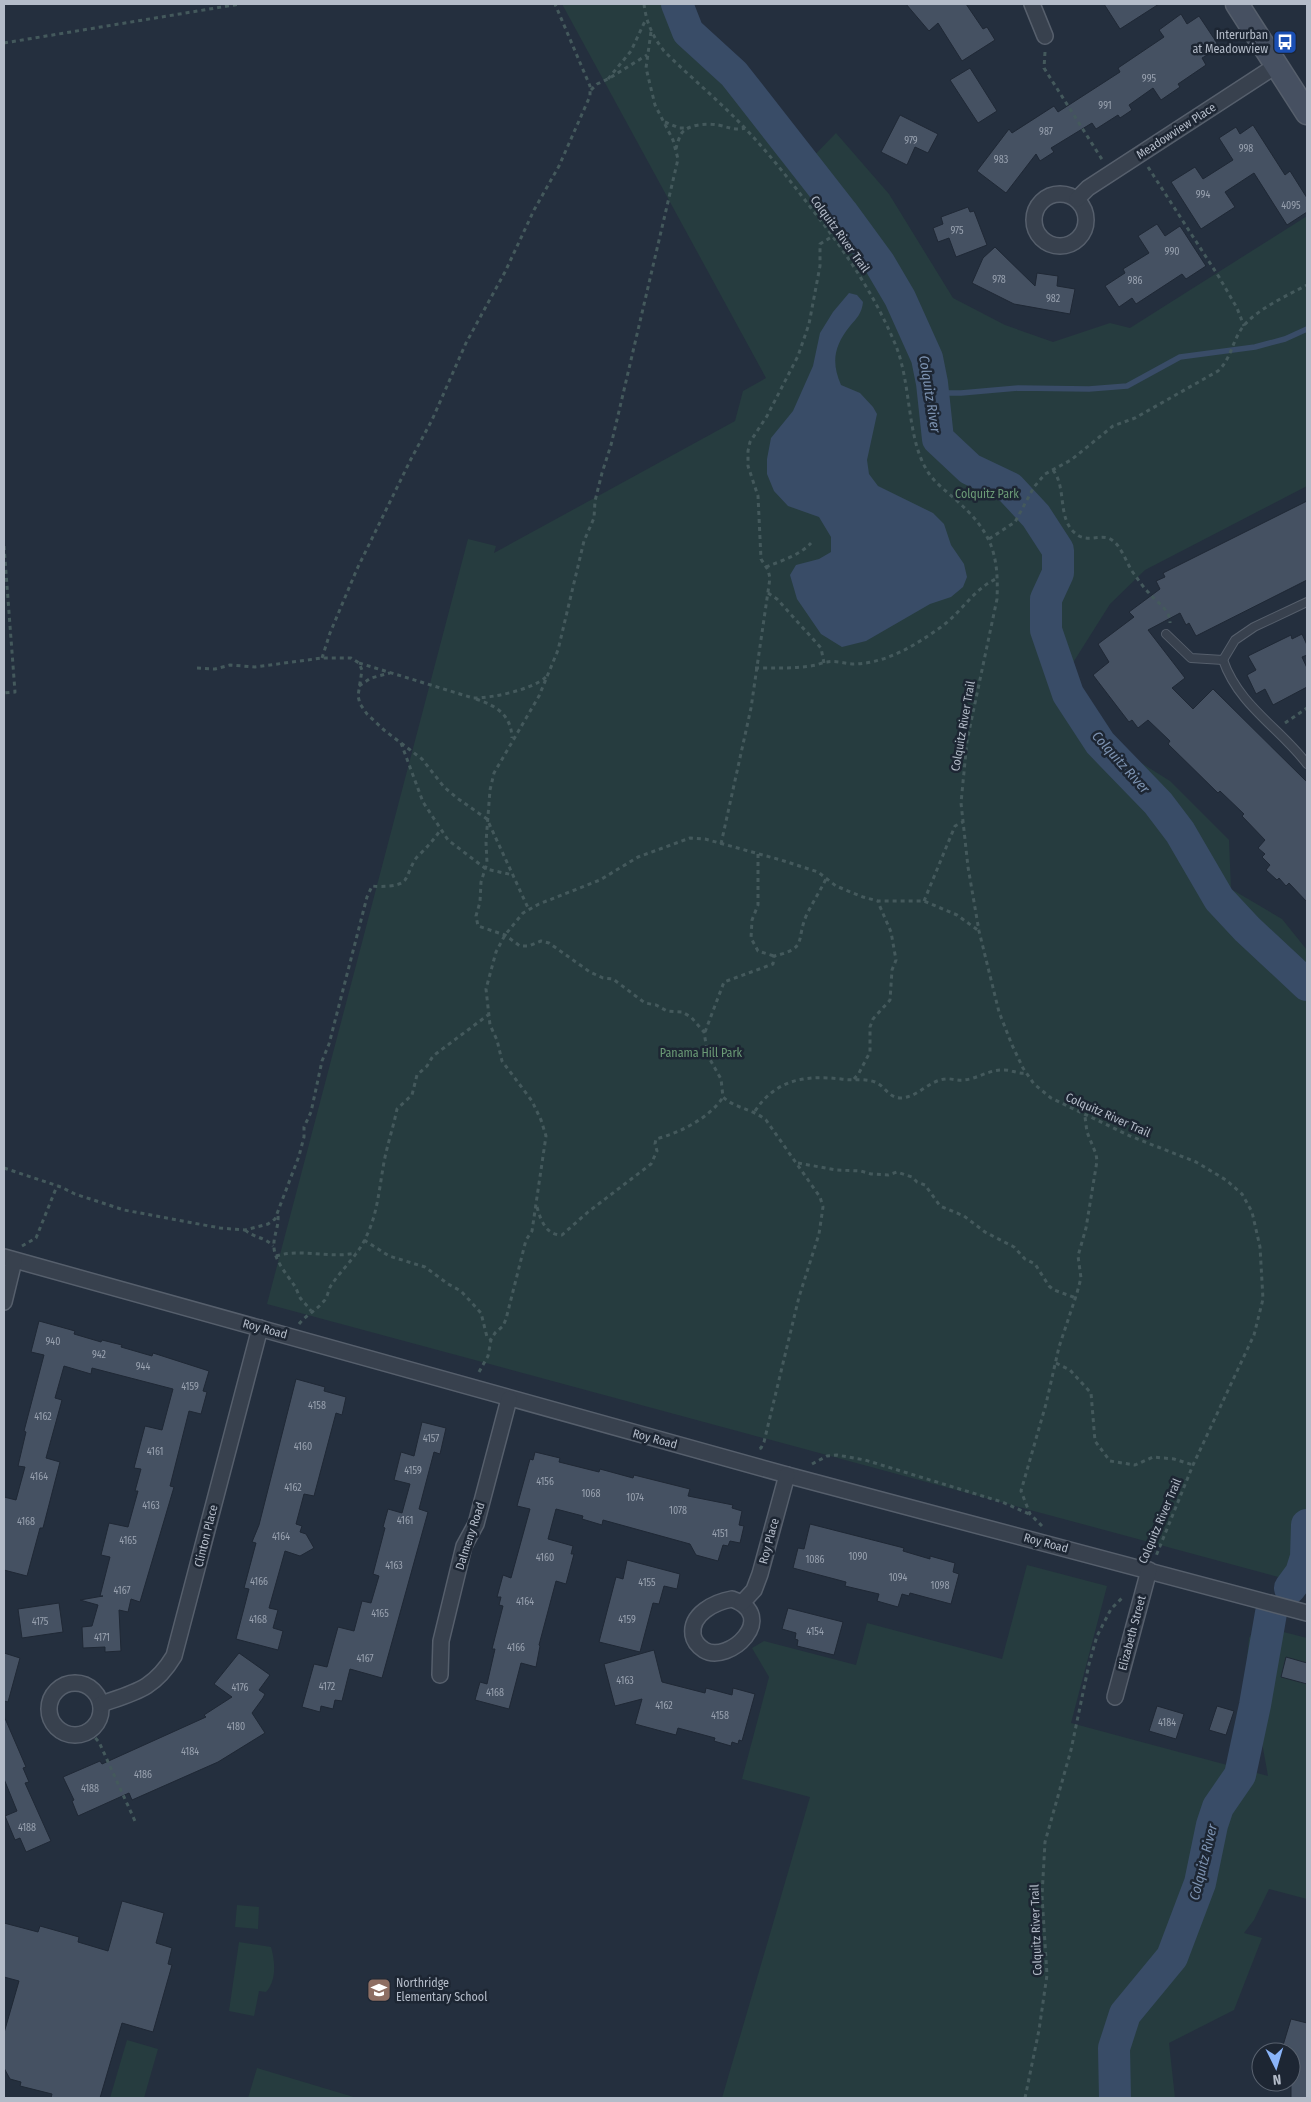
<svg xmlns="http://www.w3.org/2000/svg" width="1311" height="2102" viewBox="0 0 1311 2102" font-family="'Fira Sans Condensed',sans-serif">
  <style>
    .green { fill: #263c3f }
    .water { fill: #394c67 }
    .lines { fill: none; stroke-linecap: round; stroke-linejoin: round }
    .stream { stroke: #394c67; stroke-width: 5.5 }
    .river { stroke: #394c67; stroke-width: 32 }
    .building { fill: #455162; stroke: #1f2835 }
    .lane-casing { stroke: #565f6c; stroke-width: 10 }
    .street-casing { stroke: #565f6c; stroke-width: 18 }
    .secondary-casing { stroke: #565f6c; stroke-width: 25 }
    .path { stroke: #44595c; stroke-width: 3; stroke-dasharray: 4 4; stroke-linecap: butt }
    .lane { stroke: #38414e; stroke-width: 8 }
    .street { stroke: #38414e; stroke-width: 15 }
    .secondary { stroke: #465061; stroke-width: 22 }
    .labels { text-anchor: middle; stroke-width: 5; stroke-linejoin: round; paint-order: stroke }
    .number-label { font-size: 10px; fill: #98a1af }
    .poi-label { font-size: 12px; fill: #b4bcc9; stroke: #1d2633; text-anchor: end }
    .street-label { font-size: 12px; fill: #b4bcc9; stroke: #1d2633 }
    .park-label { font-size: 12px; fill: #6b9a76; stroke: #1d2633 }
    .water-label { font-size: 14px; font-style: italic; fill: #7c92b1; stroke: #1d2633 }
  </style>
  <rect width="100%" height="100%" fill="#242f3e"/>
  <g class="green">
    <path d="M562,4H671L674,19L678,26L692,45L733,81L741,90L761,106L805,165L836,133L889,194L953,298L1005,325L1053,342L1110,323L1130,328L1307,216V486L1145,570L1110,604L1064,677L1119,749L1170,781L1229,840L1231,889L1282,919L1307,950V1560L1286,1579L267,1304L468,539L496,546L494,553L735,421L743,391L766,378Z"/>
    <path d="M1027,1565L1107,1586L1071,1723L1268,1776L1247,1659L1249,1638L1257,1625L1307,1638V1899L1269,1889L1254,1920L1244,1933L1262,1938L1234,2010L1169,2043L1175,2098H722L810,1797L742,1779L769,1677L752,1648L764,1641L856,1665L867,1623L1002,1659Z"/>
    <path d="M237,1905L259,1907L258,1929L235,1927Z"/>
    <path d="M239,1942L271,1947C275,1961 277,1980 266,1992L259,1991L254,2016L229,2011Z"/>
    <path d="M127,2040L158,2049L144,2098H110Z"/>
    <path d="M257,2068L357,2098H248Z"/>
  </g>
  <path class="water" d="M849,293L857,295L863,302C862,313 857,318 850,326C834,346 831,362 841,385L860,393L873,407L877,414L867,460L869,474L878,486L933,513L944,524L951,545L964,564L967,577L963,587L951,597L930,604L866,641L842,647L821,634L797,599L790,575L796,565L819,559L831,552V537L819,517L788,506L774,491L767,474V459L771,438L793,411L813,366L820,333L833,312Z"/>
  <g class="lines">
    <path class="stream" d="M933,393H961L1018,388L1089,389L1127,386L1180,357L1255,347L1285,339L1307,329"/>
    <g class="river">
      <path d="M677,4L688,32L734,74L842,212L880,264L900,298L927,358L932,383L938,439L970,469L1010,488L1036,516L1058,550V573L1046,599V630L1068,694L1100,743L1158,803L1180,832L1219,899L1247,929L1307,985"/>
      <path d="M1290,1588L1301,1573L1306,1557L1307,1525"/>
      <path d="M1115,2098L1114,2048L1125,2014L1172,1957L1200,1883L1212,1825L1218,1807L1240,1775L1255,1705L1271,1613"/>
    </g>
  </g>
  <g class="building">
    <path d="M906,4H966L983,29L987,27L995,40L962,61L938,23L929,31Z"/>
    <path d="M1104,4H1159L1120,29Z"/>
    <path d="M1181,14L1187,24L1199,16L1217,43L1216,50L1202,58L1206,65L1178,84L1180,87L1161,100L1153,88L1129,105L1132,110L1120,118L1118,115L1096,129L1092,123L1051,148L1054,152L1040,161L1036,154L1006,193L977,171L1009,129L1012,133L1054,106L1058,112L1120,72L1118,68L1164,37L1159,30Z"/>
    <path d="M970,68L997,111L978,123L950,80Z"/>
    <path d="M900,115L938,134L928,153L915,147L907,165L881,152Z"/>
    <path d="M1253,125L1285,175L1290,171L1307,198V212L1287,225L1254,173L1225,192L1235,207L1201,229L1171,182L1195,167L1203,179L1233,160L1219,138L1236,127L1240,134Z"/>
    <path d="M968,207L970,212L974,211L987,245L956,257L949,238L938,242L933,228L943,224L941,217Z"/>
    <path d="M1157,224L1165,236L1180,226L1206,266L1186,279L1182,274L1136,304L1132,298L1119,307L1105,286L1125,273L1123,269L1149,253L1138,236Z"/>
    <path d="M995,247L1035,286L1037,273L1058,276L1057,286L1075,289L1070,314L1014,304L972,283L983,258Z"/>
    <path d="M1307,501V580L1196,636L1189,623L1186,625L1180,613L1148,630L1185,678L1172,688L1193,709L1213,689L1307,782V902L1289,883L1286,886L1279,878L1277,880L1266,870L1270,865L1262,857L1265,854L1258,848L1265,840L1242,816L1244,814L1220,791L1218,793L1168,744L1170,741L1148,720L1138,728L1132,720L1129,722L1093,675L1109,662L1098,644L1134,617L1129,612L1160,589L1156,581L1165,577L1163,573Z"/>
    <path d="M1302,634L1307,645V655L1302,657L1307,668V687L1273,705L1265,689L1256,694L1247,675L1256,670L1248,656L1291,635L1292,639Z"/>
    <path d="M39,1321L75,1331L74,1334L101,1342L102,1340L122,1345L121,1347L152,1356L153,1353L209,1371L203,1391L207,1392L201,1414L189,1411L170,1486L174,1487L140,1602L131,1599L128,1612L119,1610L121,1651L105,1652V1647L83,1648L82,1627L92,1626L98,1605L80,1600L103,1596H100L110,1557L101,1555L109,1523L128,1527L138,1491H135L141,1469L134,1468L145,1426L162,1430L173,1389L92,1368L91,1374L64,1366L55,1398L62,1400L46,1458L60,1462L43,1528H40L27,1576L4,1570V1497L16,1500L25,1467L18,1466L26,1432L24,1431L44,1355L31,1352Z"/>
    <path d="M296,1379L325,1387L324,1391L346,1397L342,1415L336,1413L314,1496L304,1494L296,1524L302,1526L300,1532L306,1534L314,1548L300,1556L285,1551L269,1608L278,1610L273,1628L283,1631L278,1650L236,1639L249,1589L244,1588L256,1543L252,1542L259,1525Z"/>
    <path d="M422,1422L446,1428L440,1454L434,1452L419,1509L428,1512L382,1678L350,1669L342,1701L335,1700L333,1709L321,1706L320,1712L302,1707L314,1664L327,1667L338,1627L354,1631L362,1601L371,1603L379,1576L373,1574L385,1528L383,1527L388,1509L402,1513L410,1484L394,1480L401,1452L414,1456Z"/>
    <path d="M535,1452L560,1458L559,1462L599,1472L600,1469L633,1478L634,1475L690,1489L688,1496L733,1505L732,1508L742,1511L739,1525L744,1526L740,1543L730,1541L728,1546L723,1545L718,1561L696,1555L690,1544L603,1520L602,1525L582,1519L583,1516L556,1509L548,1539L573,1546L571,1554H574L566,1584L556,1581L539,1645L540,1646L536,1667L521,1663L509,1709L475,1700L480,1682L487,1684L495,1649H492L503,1606L499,1605L501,1597H497L503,1575L511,1578L530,1509L517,1506L530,1459L533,1460Z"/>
    <path d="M810,1524L904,1548L903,1551L930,1559V1556L955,1563L953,1572L959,1574L951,1604L910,1593L909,1596L902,1594L898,1607L877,1601L879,1594L845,1586L846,1582L793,1568L798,1548L804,1549Z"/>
    <path d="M627,1560L680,1574L677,1589L664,1586L659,1604L653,1603L640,1652L599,1642L616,1577L623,1579Z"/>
    <path d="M59,1603L63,1632L22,1638L18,1609Z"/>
    <path d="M788,1608L843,1622L834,1655L797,1646L798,1640L795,1639L796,1633L782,1629Z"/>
    <path d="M654,1650L662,1682L705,1693L706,1688L732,1695L733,1688L755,1694L742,1741L739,1740L738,1744L732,1742L731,1746L714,1741L715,1738L678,1728L676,1735L635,1724L642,1699L615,1706L604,1664Z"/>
    <path d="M4,1653L20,1658L8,1702L4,1701Z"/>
    <path d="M239,1653L270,1675L259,1690L265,1694L263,1698L252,1713L265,1733L218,1762L132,1800L129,1793L78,1816L72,1801L74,1800L63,1777L100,1761L102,1764L206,1717L204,1715L232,1697L214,1684Z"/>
    <path d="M1286,1657L1307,1663V1684L1281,1677Z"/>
    <path d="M1157,1706L1184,1714L1176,1739L1149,1731Z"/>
    <path d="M1217,1706L1234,1711L1226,1735L1209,1730Z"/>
    <path d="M4,1716L26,1767L23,1768L29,1782L25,1783L51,1841L26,1852L20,1838L15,1840L5,1816L17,1811L4,1779Z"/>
    <path d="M122,1901L164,1913L156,1943L172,1948L168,1964L172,1965L153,2032L122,2023L100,2098H51L52,2094L20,2086L21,2082L10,2079L4,2068V2033L19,1981L4,1977V1923L38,1932L40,1926L79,1937L78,1942L108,1951Z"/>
    <path d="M1291,2019L1307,2023V2098H1291V2052H1281Z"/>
  </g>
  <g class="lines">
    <g class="lane-casing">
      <g id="lane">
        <path d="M1166,634L1191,658L1223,660"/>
        <path d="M1223,660C1239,706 1280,728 1307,764"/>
        <path d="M1223,660L1235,640L1254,627L1307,602"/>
      </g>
    </g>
    <g class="street-casing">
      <g id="street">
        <path d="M1032,4L1045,36"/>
        <circle cx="1060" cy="220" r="26"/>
        <path d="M1077,199L1088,188L1277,65"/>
        <path d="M4,1257L787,1475L1307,1613"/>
        <path d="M4,1302L14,1261"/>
        <path d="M732,1599C780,1616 729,1665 704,1650C698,1646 694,1641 693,1635C690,1614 715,1602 732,1599Z"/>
        <path d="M742,1603L754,1590L760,1574L787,1475"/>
        <path d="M440,1675L441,1641L464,1546L476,1524L509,1399"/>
        <circle cx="75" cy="1709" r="26"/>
        <path d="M1115,1697L1149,1570"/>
        <path d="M101,1704C136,1692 154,1689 174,1656L260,1328"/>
      </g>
    </g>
    <g class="secondary-casing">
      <path id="secondary" d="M1237,4L1307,113"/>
    </g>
    <g class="path">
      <path d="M644,4C646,22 653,37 664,51C689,76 717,99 741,124C767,151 789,179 811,208C845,251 875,295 896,346C911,384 907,434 925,467C932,481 945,490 956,500C991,531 999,553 997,599L967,741L961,803L968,867L979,931L999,1012L1012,1045L1023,1068L1034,1084L1051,1098L1130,1136L1196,1162L1226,1180L1242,1194L1252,1212L1260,1247L1263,1299L1254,1335L1193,1465L1156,1556"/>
      <path d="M651,32L646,68L655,105L673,140L678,159L624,390L611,445L602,473L595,501L594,518L584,541L558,650L539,696L494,773L490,790L486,842L487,863L481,882L480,902L476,916L478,926L505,935L520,946H529L541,941L549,943L590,972L603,978L613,979L645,1003L656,1005L667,1011L682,1012L691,1017L704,1032L708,1056L721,1079L723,1097C736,1109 751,1108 766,1120L820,1197L823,1207L819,1234L799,1297L764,1442L761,1448L758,1449"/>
      <path d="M4,43L240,4"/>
      <path d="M1045,52L1044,68L1103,161"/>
      <path d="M608,79L631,51L646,19"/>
      <path d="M591,90L597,84L608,79L647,55"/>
      <path d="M665,122L679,128H688"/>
      <path d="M676,149C677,144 679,138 681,134C688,124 707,123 718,125C728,127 735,131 745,128"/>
      <path d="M1148,167L1219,277L1237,308L1244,326"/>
      <path d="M1053,470C1067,488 1057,518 1075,533C1086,543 1097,535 1108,538C1122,543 1126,565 1135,575C1139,581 1144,588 1149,593C1157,603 1170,609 1170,623"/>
      <path d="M989,539L1015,522L1034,487L1045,474L1071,460L1113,426L1135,418L1218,371C1231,359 1232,342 1242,328C1255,310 1288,295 1307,285"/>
      <path d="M4,546L15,692L4,693"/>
      <path d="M766,567C781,561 800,555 811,543"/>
      <path d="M768,593L777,599L821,648L824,663"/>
      <path d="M322,658L330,633L357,569L411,459L432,420L466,343L505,272L534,210L559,166L590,96V86L555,4"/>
      <path d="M359,663L473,698C493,698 531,690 546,677"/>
      <path d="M197,668L215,669L230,665L255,667L322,658H351L359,663L362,670L358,696L360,704L367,714L384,730L422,759L444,787L457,798L487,819L529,910"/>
      <path d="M755,668C776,668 796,669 816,665C820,664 824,662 827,662C836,660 845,664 854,664C887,663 914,646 941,627C962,612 974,588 998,578"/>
      <path d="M359,686L371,678L390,673"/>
      <path d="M476,699C497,706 511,715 512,738"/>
      <path d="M1285,723L1307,708"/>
      <path d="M401,743L423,802L448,840L486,869L513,875"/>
      <path d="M721,844L751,708L770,578L768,570L761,559L758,496L748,466V451L750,442L767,416L798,356L809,324L820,266V244L833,236"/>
      <path d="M758,854V905L752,920L751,938L758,951L774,956"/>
      <path d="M924,901L955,826L963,822"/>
      <path d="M705,1032L724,982L773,964L774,956C809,948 795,940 807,914C813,902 820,891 826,879"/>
      <path d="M854,1079L859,1073L870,1052V1027L873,1019L890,1000L892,970L896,960L891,932L878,902"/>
      <path d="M755,1111C776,1079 806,1075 841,1079C853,1081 864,1078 875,1082C885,1086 889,1098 900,1098C917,1098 928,1081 945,1079C951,1078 957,1081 964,1080C977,1079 990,1069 1004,1070C1012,1070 1017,1074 1026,1073"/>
      <path d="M798,1163L836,1170L861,1171L871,1174L888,1175L897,1172L912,1177L917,1182L925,1185L940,1206L964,1216L985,1232L1014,1247L1025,1259L1035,1264L1049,1286L1054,1290L1076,1298"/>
      <path d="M4,1168L61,1187L75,1194L124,1210L220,1228L245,1230L268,1224L275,1219L299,1156L304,1137V1127L311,1112L322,1061L329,1044L367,897L372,886C381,887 400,887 405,880C410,872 412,862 418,856C427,847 434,840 441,829"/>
      <path d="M537,1207C541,1221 546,1235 562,1235L588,1212L651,1164L657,1151L655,1144L656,1139C679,1133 710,1118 723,1097"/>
      <path d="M278,1216C279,1227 273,1236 274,1247C274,1259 287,1275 294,1285C297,1289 298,1295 301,1299C304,1303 308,1306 311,1311"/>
      <path d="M245,1230C254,1238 265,1237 273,1246"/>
      <path d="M364,1240L389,1256L425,1267L448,1284L461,1291L481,1313L487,1337L491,1340"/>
      <path d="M22,1246L36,1238L57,1186"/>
      <path d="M276,1256C302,1248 329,1259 356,1253"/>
      <path d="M299,1324C306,1315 317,1310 324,1301C328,1297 328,1289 332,1284C343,1268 359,1254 367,1235C377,1214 379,1191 383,1168C386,1148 393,1129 397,1109L412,1095L417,1075L427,1066L433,1056L488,1015"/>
      <path d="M1056,1363L1070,1370L1091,1393L1095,1441L1110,1461L1135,1465L1153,1457L1174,1459L1193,1465"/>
      <path d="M479,1372L488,1356L491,1340L495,1333L503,1326L506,1319L526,1240L532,1231L546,1136L541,1120L532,1101L502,1061L497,1040L490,1025L486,989L496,952L505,935L523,913L539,904L600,880L638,857L690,838L705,839L781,860L818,872L836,886L863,897L878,901H924L957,915L979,931"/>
      <path d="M812,1464L827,1456L837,1455L865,1460L1002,1502L1029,1514"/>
      <path d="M1042,1526L1030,1514L1021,1491L1046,1404L1059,1347L1077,1293L1081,1278L1078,1256L1086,1228L1097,1161L1096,1154L1087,1132L1085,1117"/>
      <path d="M90,1732L99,1742L135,1821"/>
      <path d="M1025,2098L1039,2030L1047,1975L1042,1896L1045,1842L1071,1750L1089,1664L1097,1636L1111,1609L1124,1596"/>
    </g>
    <use href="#lane" class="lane"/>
    <use href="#street" class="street"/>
    <use href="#secondary" class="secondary"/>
  </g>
  <defs>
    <g id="bus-square" transform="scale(1.25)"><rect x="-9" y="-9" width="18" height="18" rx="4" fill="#1a4fb4" stroke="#1d2633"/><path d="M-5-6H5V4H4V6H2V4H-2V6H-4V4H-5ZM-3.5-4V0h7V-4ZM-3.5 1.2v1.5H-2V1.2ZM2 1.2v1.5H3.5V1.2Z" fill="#fff"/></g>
    <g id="school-square" transform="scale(1.25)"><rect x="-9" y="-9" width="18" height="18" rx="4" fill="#8d6e63" stroke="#1d2633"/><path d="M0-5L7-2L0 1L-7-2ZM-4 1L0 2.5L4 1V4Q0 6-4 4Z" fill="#fff"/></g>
  </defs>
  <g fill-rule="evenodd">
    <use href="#bus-square" x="1285" y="42"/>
    <use href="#school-square" x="379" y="1990"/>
  </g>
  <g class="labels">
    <g class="number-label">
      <text x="1149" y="82">995</text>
      <text x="1105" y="109">991</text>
      <text x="1046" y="135">987</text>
      <text x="911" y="144">979</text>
      <text x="1246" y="152">998</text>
      <text x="1001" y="163">983</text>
      <text x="1203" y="198">994</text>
      <text x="1291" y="209">4095</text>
      <text x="957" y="234">975</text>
      <text x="1172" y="255">990</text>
      <text x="999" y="283">978</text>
      <text x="1135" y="284">986</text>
      <text x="1053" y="302">982</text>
      <text x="53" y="1345">940</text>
      <text x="99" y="1358">942</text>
      <text x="143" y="1370">944</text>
      <text x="190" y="1390">4159</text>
      <text x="317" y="1409">4158</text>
      <text x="43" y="1420">4162</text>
      <text x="431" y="1442">4157</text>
      <text x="303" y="1450">4160</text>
      <text x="155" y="1455">4161</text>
      <text x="413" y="1474">4159</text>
      <text x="39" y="1480">4164</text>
      <text x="545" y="1485">4156</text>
      <text x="293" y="1491">4162</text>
      <text x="591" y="1497">1068</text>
      <text x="635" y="1501">1074</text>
      <text x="151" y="1509">4163</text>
      <text x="678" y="1514">1078</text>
      <text x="405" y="1524">4161</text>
      <text x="26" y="1525">4168</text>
      <text x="720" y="1537">4151</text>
      <text x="281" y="1540">4164</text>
      <text x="128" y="1544">4165</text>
      <text x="858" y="1560">1090</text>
      <text x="545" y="1561">4160</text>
      <text x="815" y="1563">1086</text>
      <text x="394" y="1569">4163</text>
      <text x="898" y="1581">1094</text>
      <text x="259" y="1585">4166</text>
      <text x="647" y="1586">4155</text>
      <text x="940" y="1589">1098</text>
      <text x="122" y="1594">4167</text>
      <text x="525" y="1605">4164</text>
      <text x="380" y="1617">4165</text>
      <text x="258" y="1623">4168</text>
      <text x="627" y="1623">4159</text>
      <text x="40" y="1625">4175</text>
      <text x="815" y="1635">4154</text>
      <text x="102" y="1641">4171</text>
      <text x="516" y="1651">4166</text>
      <text x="365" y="1662">4167</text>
      <text x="625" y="1684">4163</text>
      <text x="327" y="1690">4172</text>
      <text x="240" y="1691">4176</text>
      <text x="495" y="1696">4168</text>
      <text x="664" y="1709">4162</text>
      <text x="720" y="1719">4158</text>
      <text x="1167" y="1726">4184</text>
      <text x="236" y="1730">4180</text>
      <text x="190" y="1755">4184</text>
      <text x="143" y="1778">4186</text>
      <text x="90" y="1792">4188</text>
      <text x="27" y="1831">4188</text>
    </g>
    <g class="poi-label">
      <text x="1268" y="39">Interurban<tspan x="1268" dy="14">at Meadowview</tspan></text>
      <text x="396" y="1987" text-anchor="start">Northridge<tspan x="396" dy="14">Elementary School</tspan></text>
    </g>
    <g class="street-label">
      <text transform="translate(1176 131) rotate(-33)" y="4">Meadowview Place</text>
      <text transform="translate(840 234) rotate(54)" y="4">Colquitz River Trail</text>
      <text transform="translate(963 726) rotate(-80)" y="4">Colquitz River Trail</text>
      <text transform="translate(1108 1115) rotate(24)" y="4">Colquitz River Trail</text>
      <text transform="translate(265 1329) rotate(15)" y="4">Roy Road</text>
      <text transform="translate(655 1439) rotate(15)" y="4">Roy Road</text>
      <text transform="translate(1160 1521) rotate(-67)" y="4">Colquitz River Trail</text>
      <text transform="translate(206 1536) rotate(-76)" y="4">Clinton Place</text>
      <text transform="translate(470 1536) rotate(-72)" y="4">Dalmeny Road</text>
      <text transform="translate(769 1541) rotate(-75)" y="4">Roy Place</text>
      <text transform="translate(1046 1543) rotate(15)" y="4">Roy Road</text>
      <text transform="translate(1132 1633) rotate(-75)" y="4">Elizabeth Street</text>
      <text transform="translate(1036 1930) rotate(-92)" y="4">Colquitz River Trail</text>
    </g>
    <g class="park-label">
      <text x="987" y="498">Colquitz Park</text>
      <text x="701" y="1057">Panama Hill Park</text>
    </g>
    <g class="water-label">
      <text transform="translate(930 394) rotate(81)" y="5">Colquitz River</text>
      <text transform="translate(1121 762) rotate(48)" y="5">Colquitz River</text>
      <text transform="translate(1203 1862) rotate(-76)" y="5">Colquitz River</text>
    </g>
  </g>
  <rect width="1311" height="2102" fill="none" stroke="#b4bcc9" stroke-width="10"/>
  <g transform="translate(1276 2067) rotate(175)"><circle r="24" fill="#1d2633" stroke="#59626f"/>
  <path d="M0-4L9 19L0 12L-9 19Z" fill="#8ab4f8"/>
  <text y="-8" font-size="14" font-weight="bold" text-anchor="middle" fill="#b4bcc9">N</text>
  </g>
</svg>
